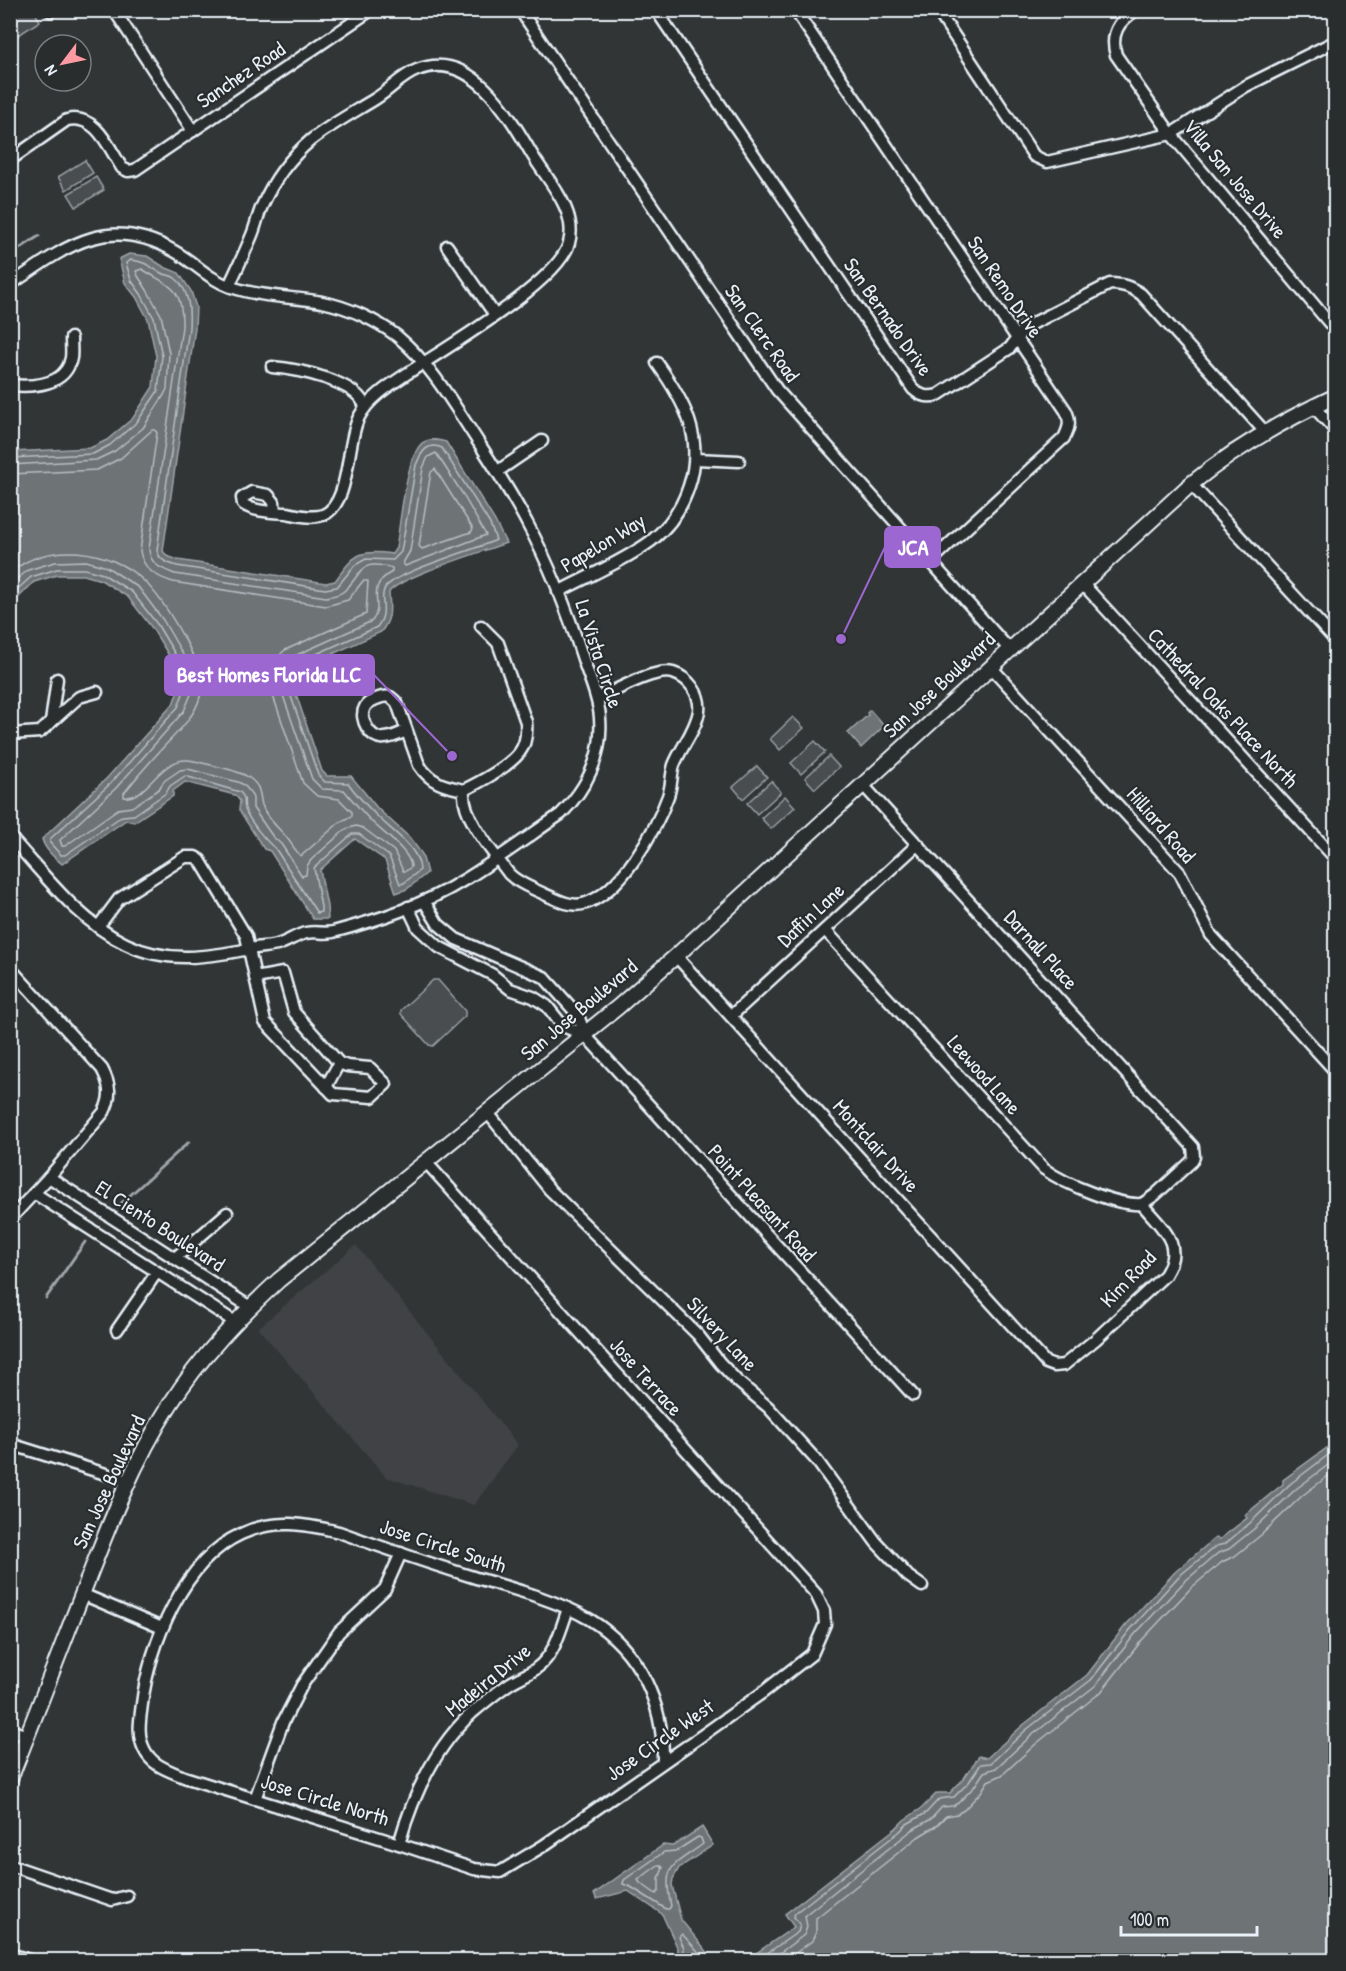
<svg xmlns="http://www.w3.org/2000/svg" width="1346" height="1971" viewBox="0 0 1346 1971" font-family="'Patrick Hand',sans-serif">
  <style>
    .built { fill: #3f4244 }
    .green { fill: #494d4f; stroke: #989fa4; stroke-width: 1.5 }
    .water { fill: #6e7376; stroke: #9fa5aa; stroke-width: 1.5 }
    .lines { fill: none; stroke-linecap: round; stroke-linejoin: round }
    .shore { stroke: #b7bfc4; stroke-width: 1.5 }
    .stream { stroke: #9fa5aa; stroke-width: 3 }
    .minor-casing { stroke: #e8f1f8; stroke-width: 15 }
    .major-casing { stroke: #e8f1f8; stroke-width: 18 }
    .minor { stroke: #2a2d2e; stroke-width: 10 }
    .major { stroke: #2a2d2e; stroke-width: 14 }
    .labels { text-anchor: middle; stroke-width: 4.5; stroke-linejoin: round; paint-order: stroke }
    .street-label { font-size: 21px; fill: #e8f1f8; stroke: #2a2d2e }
    .leader { fill: none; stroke: #9c67d0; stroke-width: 2 }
    .callout-dot { fill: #9c67d0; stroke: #2a2d2e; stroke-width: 2 }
    .callout { fill: #9c67d0; stroke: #9c67d0; stroke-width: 2 }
    .callout-label { font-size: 22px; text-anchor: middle; font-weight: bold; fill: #fff }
  </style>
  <rect width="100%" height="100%" fill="#323536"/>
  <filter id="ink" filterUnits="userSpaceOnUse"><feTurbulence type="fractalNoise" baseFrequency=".0167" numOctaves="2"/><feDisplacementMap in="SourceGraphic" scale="12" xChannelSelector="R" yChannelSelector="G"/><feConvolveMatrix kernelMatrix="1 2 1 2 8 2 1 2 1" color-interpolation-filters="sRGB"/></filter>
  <g filter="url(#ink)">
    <path class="built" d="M356,1245L518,1445L474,1505L386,1477L258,1328Z"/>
    <g class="green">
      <path d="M11,10L34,11L40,21L11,40Z"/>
      <path d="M85,160L93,173L66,190L58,177Z"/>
      <path d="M96,177L104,190L76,207L68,194Z"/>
      <path d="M793,717L804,728L780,750L770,739Z"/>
      <path d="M815,741L825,752L801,774L791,763Z"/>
      <path d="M829,756L839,767L815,789L805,778Z"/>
      <path d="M757,766L767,777L743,799L733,787Z"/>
      <path d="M771,781L781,792L757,814L747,803Z"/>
      <path d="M785,796L795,807L771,829L761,818Z"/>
      <path d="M433,980H438L465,1011V1016L433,1046L429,1045L401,1014V1010Z"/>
    </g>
    <g class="water">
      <path d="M129,254L147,256L164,267L179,273L191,291L196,307L195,328L163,551L167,556L178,560L326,583L335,581C354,555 358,549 392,554L396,548C400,527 406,451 424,442C431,438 439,440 446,442L495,521L506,543C482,552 402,576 389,592C390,609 392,618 381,632L297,670L291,679L322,771L327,776H351L378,809L409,837L422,854L427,873L407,889L396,893L385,860L355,839L320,870L327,906L328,919H313L270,851L264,849L239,810L240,801L235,795L185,782L173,791V796L134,822L126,820L62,864C54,857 45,850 42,839L107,778L173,704L178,691L173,662L152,628L128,597L101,580L84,575H57L34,582L11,605V452L90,448L107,440L133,418L153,387L156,356L148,319L136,297L125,283L119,259Z"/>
      <path d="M870,710L884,726L861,748L848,733L868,715L867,713Z"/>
      <path d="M1335,1442V1960H746L794,1927L785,1914L896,1828L904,1820L922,1808L937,1793H950L964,1778L979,1756L987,1758L1022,1726L1087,1675L1125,1626L1175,1572L1215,1538L1220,1539L1247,1518L1245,1515L1283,1484V1480Z"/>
      <path d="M702,1827L713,1845L679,1868L673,1879L672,1885L681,1920L714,1960H677L678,1949L662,1914L628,1891L597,1899L594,1894L663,1845L673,1846Z"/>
    </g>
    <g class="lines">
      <g class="shore">
        <path d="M436,453L462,493L486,535L405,566L403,563L410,551L423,468L428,457Z"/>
        <path d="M10,458L93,454L110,445L137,422L158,391L162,356L154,318L141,294L131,280L126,263L131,260C147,262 148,266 161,273C165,275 171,275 175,278C190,290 190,311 189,328L157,550C159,561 168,563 177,566L325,589L337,587L355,565L366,559L393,560L401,552L416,465C421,453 427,441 442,448L490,524L496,540C475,550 395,572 385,588C378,599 390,611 377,627L294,664L285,679L318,775L325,782L348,783C356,794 366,805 376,815C391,831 419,847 420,870L404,883L400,884L389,856L359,834H352L314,868L321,907V912L317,913L275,848C267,843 248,819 245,809C243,801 247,800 240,792L185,776L170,786L166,793L134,815L122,816L65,855H61L50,843V839L111,783L178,707L184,691L178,659L157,624L132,592L103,574L85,569H57L31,577L10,596"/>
        <path d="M10,465L96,460L115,451L143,428L164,395L167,389L169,353L161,315L147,290L138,276L136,271L142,269C172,288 183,287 182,327L149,549C150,565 162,569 175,574L326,597C332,596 340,595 344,591C363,574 358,558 392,568V572C363,588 386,604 372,621L290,658L279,673L278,681L312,779L322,789L344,790C352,800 361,810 369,819C380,831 411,851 411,867L406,871H403L394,851L363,828L356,826L346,829L311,860L307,866L306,875L302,876L281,844L273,837L253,808V798L250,792L244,785L238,782L188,769L180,770L164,781L159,789L132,807L118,809L65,846H62L60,840L116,788L184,711L192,692L186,660L163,620L139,588L107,567L86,561L55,562L28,570L10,585"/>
        <path d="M435,469L473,529L471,532L422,549L419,546L431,472Z"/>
        <path d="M10,474L97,470L121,458L152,430H155L157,433L140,551C143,570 157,577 173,582L326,606L348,600L363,581H368L366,614L285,650C274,659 267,673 270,687L303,783L317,796L339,799L352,812V816L340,822L301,856C295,851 292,844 287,838C279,828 266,818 262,805C259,792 261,786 248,777C236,769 209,765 194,761C160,753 149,800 124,797V793C135,779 147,765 159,752C174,735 194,719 200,697C205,678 191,649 181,633C171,615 159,595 144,581C110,548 47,540 10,573"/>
        <path d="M698,1837L701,1838L703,1844C672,1867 662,1864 671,1906L669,1909H666L631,1887L623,1884L624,1880L664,1852L676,1851Z"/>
        <path d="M658,1865H661L663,1868L659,1878V1891L656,1894L640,1883L638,1880Z"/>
        <path d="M683,1960L684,1948L679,1937L682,1934L706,1960"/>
        <path d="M757,1960L798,1932L800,1925L794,1917L795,1913L899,1832L907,1824L926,1813L939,1799L954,1797L969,1782L981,1764L991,1763L1026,1730L1091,1680L1130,1630L1179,1576L1216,1546L1225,1544L1250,1523L1290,1484L1336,1449"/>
        <path d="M770,1960L804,1935L807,1927L805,1915L912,1830L931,1819L942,1807L953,1806L958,1803L974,1787L984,1772L996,1768L1031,1736L1095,1686L1135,1634L1184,1582L1218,1553L1229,1549L1255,1528L1296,1489L1336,1459"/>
        <path d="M786,1960L812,1941L816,1932V1918L918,1837L936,1826L946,1816L957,1814L964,1810L981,1792L988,1781L1002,1775L1037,1743L1101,1692L1142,1640L1191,1588L1222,1562L1235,1556L1261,1535L1303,1495L1336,1470"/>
      </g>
      <g class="stream">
        <path d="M10,255L39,236"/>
        <path d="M117,1207L189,1142"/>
        <path d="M46,1298L85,1242"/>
      </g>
      <g class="minor-casing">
        <g id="minor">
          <path d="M114,10L193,131"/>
          <path d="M520,10L777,390L1009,649"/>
          <path d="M656,10L913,389C921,396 927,398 938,395L1010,348L1024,328L1110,284C1123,284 1131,287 1141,294L1265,432"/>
          <path d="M795,10L1066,411C1071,422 1069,428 1064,438L931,561"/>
          <path d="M937,10L1034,156L1047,162L1171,134L1246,86L1336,41"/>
          <path d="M1136,10C1118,21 1110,35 1116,55L1171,134L1336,331"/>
          <path d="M51,11V10"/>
          <path d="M10,160L67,120C96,113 109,148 122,168L128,171L135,170L371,10"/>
          <path d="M447,246L495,315"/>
          <path d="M10,285C65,247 107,213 174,251C194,262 208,279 231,287C261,297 292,297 322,302C348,307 376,320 397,336C426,360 446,392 466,423C487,456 509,488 527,523C551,567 569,615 584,662C590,680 599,699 600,718C603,755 587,788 561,814C529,836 497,860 464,880C424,905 378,920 333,932C324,934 315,931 306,933C296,935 288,942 277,945C268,947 259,947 250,949C208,957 167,964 126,944C78,921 45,875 10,837"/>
          <path d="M229,286C237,269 245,252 252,235C256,225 258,215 262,206C273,181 290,158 311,140C330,125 354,112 375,99C390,90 401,76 417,70C472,48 510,117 533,156C548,181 578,211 569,243C559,282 444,349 408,373C390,385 369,398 359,417C346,442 351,504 323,515C312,519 298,515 287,513C273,512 254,512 243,504L242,498L252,492L268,495L274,502L275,512"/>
          <path d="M272,367C296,369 358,381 365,407"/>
          <path d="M10,385C32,387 66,386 71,358C72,352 71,345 71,338"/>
          <path d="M1313,406L1336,431"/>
          <path d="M696,459L739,461"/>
          <path d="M498,471L542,441"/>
          <path d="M1191,484L1336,641"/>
          <path d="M1082,583L1336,859"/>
          <path d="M558,592C588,576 624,561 651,541C670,526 682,508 689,486C705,438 684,401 657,363"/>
          <path d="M991,667L1180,873L1211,935L1336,1072"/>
          <path d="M51,722L57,679"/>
          <path d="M407,731C400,733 392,738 384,738C371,740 358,719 365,707C368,701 383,695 390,697C392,698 396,702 397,703L419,765C431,783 444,786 464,790"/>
          <path d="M10,734L40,732L79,697L97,692"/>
          <path d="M863,785L1193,1147L1194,1157L1191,1162L1155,1195L1142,1204"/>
          <path d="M464,790C461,817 494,853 509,874C519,884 532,888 544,894C556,899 569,907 583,904C621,894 656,829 668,796C672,785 671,774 674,765C681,747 696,730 699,711C701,694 689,678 673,673C654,668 615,691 597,699"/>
          <path d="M464,790C480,782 508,767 519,753C526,744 527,733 526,722L498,643L481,626"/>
          <path d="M424,901L438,924L456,939L544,977L578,1015L585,1035L913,1395"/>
          <path d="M408,907L418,928L439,947L493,975L510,989L533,997L547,1006L563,1026L585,1035"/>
          <path d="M98,927L119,899L185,857H195L200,860L246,936L265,1022L333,1094L372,1097L386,1084L370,1068L347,1066L339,1063L294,1012L283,973L255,978"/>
          <path d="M825,930L1044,1169C1065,1184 1117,1206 1142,1204"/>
          <path d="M676,956L1046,1363L1054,1366L1064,1365L1096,1339L1165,1275C1185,1243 1161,1228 1142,1204"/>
          <path d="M10,968L102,1069C110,1084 112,1096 104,1112L49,1177L10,1219"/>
          <path d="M731,1016L918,844"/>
          <path d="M326,1087L339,1063"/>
          <path d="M488,1113L550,1190L698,1335L720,1363L737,1381L768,1407L817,1461L876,1542L908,1576L922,1586"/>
          <path d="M426,1162L816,1594L824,1611L825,1624L812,1654L762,1693L697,1739L543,1846L500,1872L474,1869L399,1844L184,1777C168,1770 152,1766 144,1749C137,1734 140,1720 142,1704C149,1645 184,1560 241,1534C275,1518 305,1524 339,1532C384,1548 428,1563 473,1577C510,1588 557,1600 589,1619C640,1650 664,1704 663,1762"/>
          <path d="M49,1177L250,1307"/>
          <path d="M34,1193L235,1322"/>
          <path d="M175,1258L227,1213"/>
          <path d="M117,1330L157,1272"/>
          <path d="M10,1444L128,1481"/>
          <path d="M82,1594L162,1628"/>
          <path d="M10,1730L27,1736"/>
          <path d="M255,1799L283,1722L302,1685L339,1632L385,1589L401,1553"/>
          <path d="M399,1844C413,1795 434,1748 472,1713C485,1702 498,1691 512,1682C524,1675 537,1671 546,1659C557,1646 562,1625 568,1609"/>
          <path d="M10,1865L112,1900L127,1896"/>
          <path d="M10,1954L29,1960"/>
        </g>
      </g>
      <g class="major-casing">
        <path id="major" d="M10,1779C35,1717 59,1654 83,1592C108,1527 133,1462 171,1403C201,1356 239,1317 279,1280L618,1007L676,956L1191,484C1235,448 1284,420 1336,396"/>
      </g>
      <use href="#minor" class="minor"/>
      <use href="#major" class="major"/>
    </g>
  </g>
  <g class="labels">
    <g class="street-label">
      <text transform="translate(241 75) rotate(-34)" y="7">Sanchez Road</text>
      <text transform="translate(1235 179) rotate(50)" y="7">Villa San Jose Drive</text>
      <text transform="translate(1005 287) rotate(56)" y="7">San Remo Drive</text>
      <text transform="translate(888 317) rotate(55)" y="7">San Bernado Drive</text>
      <text transform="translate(762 333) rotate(55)" y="7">San Clerc Road</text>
      <text transform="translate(603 543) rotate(-31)" y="7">Papelon Way</text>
      <text transform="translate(599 654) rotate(72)" y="7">La Vista Circle</text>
      <text transform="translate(939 685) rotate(-43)" y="7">San Jose Boulevard</text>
      <text transform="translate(1223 708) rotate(47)" y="7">Cathedral Oaks Place North</text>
      <text transform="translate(1161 825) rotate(49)" y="7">Hilliard Road</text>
      <text transform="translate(811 915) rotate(-43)" y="7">Daffin Lane</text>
      <text transform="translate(1041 950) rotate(48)" y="7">Darnall Place</text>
      <text transform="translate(579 1010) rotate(-40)" y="7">San Jose Boulevard</text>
      <text transform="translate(984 1075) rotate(48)" y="7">Leewood Lane</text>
      <text transform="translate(876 1146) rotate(48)" y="7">Montclair Drive</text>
      <text transform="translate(762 1203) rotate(48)" y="7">Point Pleasant Road</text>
      <text transform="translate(160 1226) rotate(33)" y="7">El Ciento Boulevard</text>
      <text transform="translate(1128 1279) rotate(-46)" y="7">Kim Road</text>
      <text transform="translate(722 1334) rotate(47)" y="7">Silvery Lane</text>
      <text transform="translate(646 1377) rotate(48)" y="7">Jose Terrace</text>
      <text transform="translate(109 1482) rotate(-65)" y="7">San Jose Boulevard</text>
      <text transform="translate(443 1546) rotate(18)" y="7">Jose Circle South</text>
      <text transform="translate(488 1680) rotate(-39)" y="7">Madeira Drive</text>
      <text transform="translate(660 1740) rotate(-35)" y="7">Jose Circle West</text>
      <text transform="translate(325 1800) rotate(17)" y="7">Jose Circle North</text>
    </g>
  </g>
  <path class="leader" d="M841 639L885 547M452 756L374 675"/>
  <g class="callout-dot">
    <circle cx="841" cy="639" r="6"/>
    <circle cx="452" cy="756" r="6"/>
  </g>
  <g class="callout">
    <rect x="885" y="527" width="55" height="40" rx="6"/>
    <rect x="165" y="655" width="209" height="40" rx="6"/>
  </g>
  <g class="callout-label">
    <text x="913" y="555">JCA</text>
    <text x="269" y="682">Best Homes Florida LLC</text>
  </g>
  <rect width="1346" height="1971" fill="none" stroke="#2a2d2e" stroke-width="36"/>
  <rect x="18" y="18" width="1310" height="1935" fill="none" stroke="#e8f1f8" stroke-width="2" filter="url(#ink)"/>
  <g transform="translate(63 63) rotate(238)"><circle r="28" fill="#2a2d2e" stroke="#767b7f" stroke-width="1.5"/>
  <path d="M0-4.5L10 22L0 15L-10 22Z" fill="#ff9aa2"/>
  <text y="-9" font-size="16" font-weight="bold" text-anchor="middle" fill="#e8f1f8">N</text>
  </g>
  <path d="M1121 1926v9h136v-9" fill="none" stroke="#e8f1f8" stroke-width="3"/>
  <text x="1130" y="1926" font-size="18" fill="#e8f1f8" stroke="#2a2d2e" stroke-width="4.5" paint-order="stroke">100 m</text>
</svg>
